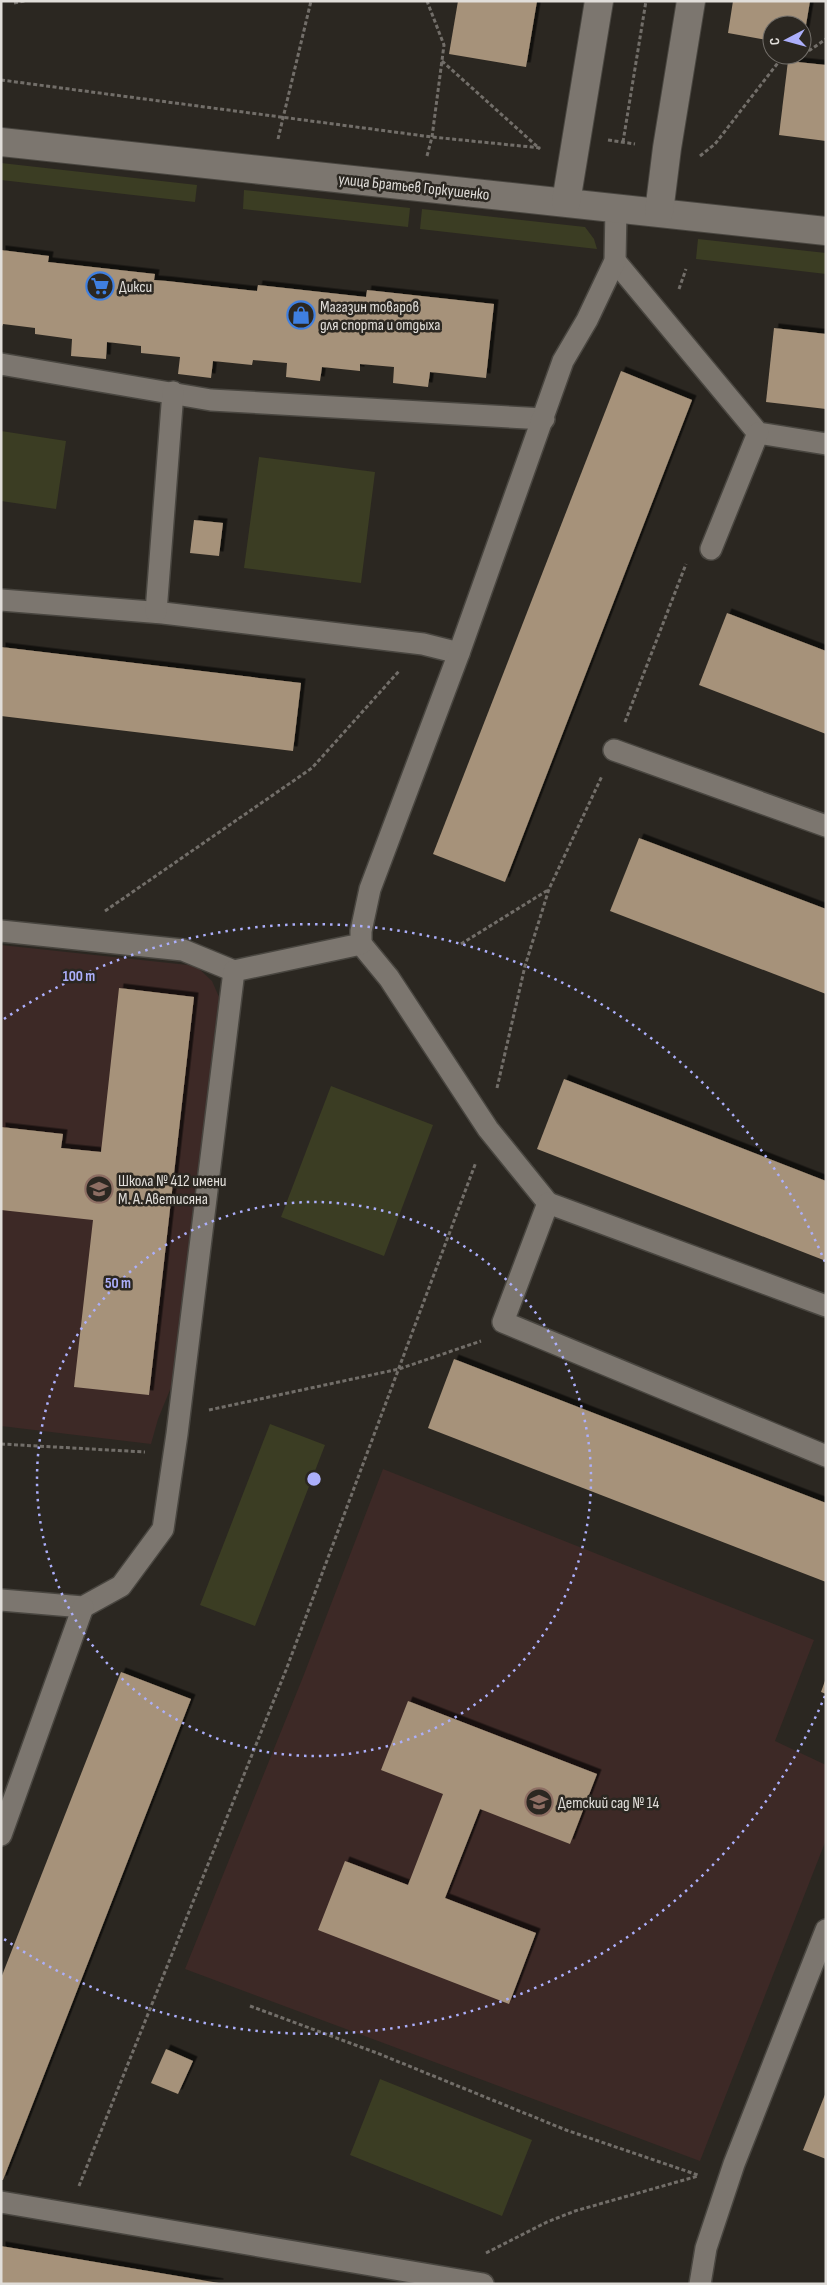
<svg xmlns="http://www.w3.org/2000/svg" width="827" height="2285" viewBox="0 0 827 2285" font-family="'Sofia Sans Condensed',sans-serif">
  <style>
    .education { fill: #3d2926 }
    .green { fill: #3b3d23 }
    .building { fill: #a6927a; filter: url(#shadow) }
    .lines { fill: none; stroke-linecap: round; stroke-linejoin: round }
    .lane-casing { stroke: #494640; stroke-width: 24 }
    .street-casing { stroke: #494640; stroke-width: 30 }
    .path { stroke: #726e69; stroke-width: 3; stroke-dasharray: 4 2.5; stroke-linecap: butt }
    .lane { stroke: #7c766f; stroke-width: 21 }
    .street { stroke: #7c766f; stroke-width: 28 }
    .ring { fill: none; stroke: #acaffb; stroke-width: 2.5; stroke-dasharray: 2.5 5 }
    .labels { text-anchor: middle; stroke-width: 5; stroke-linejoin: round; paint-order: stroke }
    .street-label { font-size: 16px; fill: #e1deda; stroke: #2b2721 }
    .poi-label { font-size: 16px; fill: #e1deda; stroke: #2b2721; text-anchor: start }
    .centre { fill: #acaffb; stroke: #2b2721; stroke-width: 2.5 }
    .ring-label { font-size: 15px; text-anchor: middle; font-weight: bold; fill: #acaffb; stroke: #2b2721; stroke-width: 5; stroke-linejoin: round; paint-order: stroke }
  </style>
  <defs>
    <filter id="shadow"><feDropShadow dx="4.5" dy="-4.5" stdDeviation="0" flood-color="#0009"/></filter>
  </defs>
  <rect width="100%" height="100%" fill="#2b2721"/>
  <g class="education">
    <path d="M1,945L188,965L197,967L212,981L219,997L174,1380L158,1419L151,1444L1,1426Z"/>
    <path d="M383,1469L814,1640L775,1741L826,1765V1840L700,2161L185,1969L303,1677Z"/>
  </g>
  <g class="green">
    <path d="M1,163L197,185L195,202L1,180Z"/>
    <path d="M244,190L410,208L408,227L243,209Z"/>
    <path d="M422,209L585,227L594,239L597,249L420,229Z"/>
    <path d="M698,239L826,253V274L696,259Z"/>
    <path d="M1,431L66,441L56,509L1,501Z"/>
    <path d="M259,457L375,472L361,583L244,568Z"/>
    <path d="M331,1086L433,1125L384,1256L281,1217Z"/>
    <path d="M270,1424L325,1445L255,1626L200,1605Z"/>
    <path d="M380,2079L532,2140L502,2216L350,2155Z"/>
  </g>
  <g class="building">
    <path d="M458,1H537L526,67L449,54Z"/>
    <path d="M733,1H810L803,43L802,25H772V41L728,33Z"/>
    <path d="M788,61L826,65V141L779,135Z"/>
    <path d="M1,250L49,256L48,262L155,274L154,280L167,281L257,291L258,285L366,297L367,290L494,304L486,378L430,372L428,387L393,383L394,367L360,364V371L322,367L320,381L286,377L287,363L253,360L252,365L213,361L211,378L178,374L180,357L141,353V346L107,342L106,359L71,356L72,339L35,334V328L3,324L1,329Z"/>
    <path d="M774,328L826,334V409L766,402Z"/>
    <path d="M621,371L692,400L505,882L433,854Z"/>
    <path d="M194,520L223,523L219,556L190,553Z"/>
    <path d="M727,613L826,651V734L699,685Z"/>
    <path d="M1,647L301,683L293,751L1,716Z"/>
    <path d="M639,838L826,909V994L610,911Z"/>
    <path d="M119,988L194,997L149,1395L74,1387L93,1220L1,1210V1127L63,1134L61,1148L101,1152Z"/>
    <path d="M564,1079L826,1181V1261L537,1149Z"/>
    <path d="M454,1359L826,1503V1582L428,1428Z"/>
    <path d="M121,1672L191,1699L3,2180H1V1978Z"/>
    <path d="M826,1678V1694L821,1692Z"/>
    <path d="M408,1701L597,1774L570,1844L480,1809L445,1898L536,1933L509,2004L318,1930L345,1861L408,1885L443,1794L381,1770Z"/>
    <path d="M166,2049L193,2061L178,2094L151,2083Z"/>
    <path d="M826,2092V2159L803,2150Z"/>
    <path d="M1,2246L219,2283V2284H1Z"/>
  </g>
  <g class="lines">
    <g class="lane-casing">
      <g id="lane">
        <path d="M615,261L758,433L826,444"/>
        <path d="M1,364L211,400L544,419"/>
        <path d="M711,549L758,433"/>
        <path d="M1,600L163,613L423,644L459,653"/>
        <path d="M156,612L173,392"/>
        <path d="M614,750L826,826"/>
        <path d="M1,931L183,950L234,971"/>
        <path d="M361,944L389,978L488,1129L548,1203"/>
        <path d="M826,1306L548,1203L503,1322L826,1456"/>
        <path d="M1,1600L83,1607L121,1586L163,1529L177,1434L234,971L361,944V931L370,889L459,653L563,361L587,320L615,261L616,208"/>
        <path d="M1,1835L83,1607"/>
        <path d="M1,2202L483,2284"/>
        <path d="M700,2284L706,2248L734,2164L826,1930"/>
      </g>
    </g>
    <g class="street-casing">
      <g id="street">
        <path d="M1,142L826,231"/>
        <path d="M566,202L599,1"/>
        <path d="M659,212L667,148L691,1"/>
      </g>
    </g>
    <g class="path">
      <path d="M14,3L25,1"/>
      <path d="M802,51L810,50L826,39"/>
      <path d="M442,61L540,149"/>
      <path d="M1,80L432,137L541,148"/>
      <path d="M278,139L311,1"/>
      <path d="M608,140L635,144"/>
      <path d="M623,142L646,1"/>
      <path d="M427,156L432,137L444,45L427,1"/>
      <path d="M700,156L715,144L784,55"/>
      <path d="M679,289L686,269"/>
      <path d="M625,722L686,564"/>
      <path d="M105,911L312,768L399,671"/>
      <path d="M461,944L548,890"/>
      <path d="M497,1088L525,966L549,889L602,776"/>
      <path d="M209,1410L399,1369L481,1341"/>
      <path d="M1,1444L145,1452"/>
      <path d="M250,2006L377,2053L566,2130L698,2175"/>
      <path d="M79,2186L286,1670L476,1162"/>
      <path d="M486,2253L547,2222L575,2211L698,2176"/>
    </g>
    <use href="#lane" class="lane"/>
    <use href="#street" class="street"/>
  </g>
  <g class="ring">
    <circle cx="314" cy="1479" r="277"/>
    <path d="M825 1696A555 555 0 0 1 4 1939M4 1019A555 555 0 0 1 825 1262"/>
  </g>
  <defs>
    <g id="supermarket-ring" transform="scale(1.4375)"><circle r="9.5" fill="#2b2721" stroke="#3f7fe0" stroke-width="1.5"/><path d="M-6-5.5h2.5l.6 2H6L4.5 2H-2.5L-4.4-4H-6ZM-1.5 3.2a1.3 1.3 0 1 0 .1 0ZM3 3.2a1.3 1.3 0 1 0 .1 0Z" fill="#3f7fe0"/></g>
    <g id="shop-ring" transform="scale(1.4375)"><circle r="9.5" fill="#2b2721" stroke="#3f7fe0" stroke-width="1.5"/><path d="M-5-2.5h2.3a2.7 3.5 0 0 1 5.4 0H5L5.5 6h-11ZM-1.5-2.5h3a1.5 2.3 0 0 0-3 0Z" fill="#3f7fe0"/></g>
    <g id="school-ring" transform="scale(1.4375)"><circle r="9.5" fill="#2b2721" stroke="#8d6e63" stroke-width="1.5"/><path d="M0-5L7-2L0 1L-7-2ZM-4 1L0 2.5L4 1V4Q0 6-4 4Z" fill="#8d6e63"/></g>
  </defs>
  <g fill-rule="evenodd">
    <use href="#supermarket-ring" x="100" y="286"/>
    <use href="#shop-ring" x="301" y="315"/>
    <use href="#school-ring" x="99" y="1189"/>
    <use href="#school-ring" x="539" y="1802"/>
  </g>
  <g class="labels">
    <g class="street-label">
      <text transform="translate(414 186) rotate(6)" y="6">улица Братьев Горкушенко</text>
    </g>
    <g class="poi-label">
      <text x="119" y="292">Дикси</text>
      <text x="320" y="312">Магазин товаров<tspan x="320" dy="18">для спорта и отдыха</tspan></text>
      <text x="118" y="1186">Школа № 412 имени<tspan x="118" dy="18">М. А. Аветисяна</tspan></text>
      <text x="558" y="1808">Детский сад № 14</text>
    </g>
  </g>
  <circle cx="314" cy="1479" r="8" class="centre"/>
  <g class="ring-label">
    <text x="79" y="981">100 m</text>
    <text x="118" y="1288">50 m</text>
  </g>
  <rect width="827" height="2285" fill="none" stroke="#e1deda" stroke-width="5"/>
  <g transform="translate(787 40) rotate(264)"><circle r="24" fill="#2b2721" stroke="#74706b"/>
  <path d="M0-4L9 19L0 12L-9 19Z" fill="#acaffb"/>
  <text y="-8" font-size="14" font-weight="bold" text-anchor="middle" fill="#e1deda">С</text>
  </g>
</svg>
